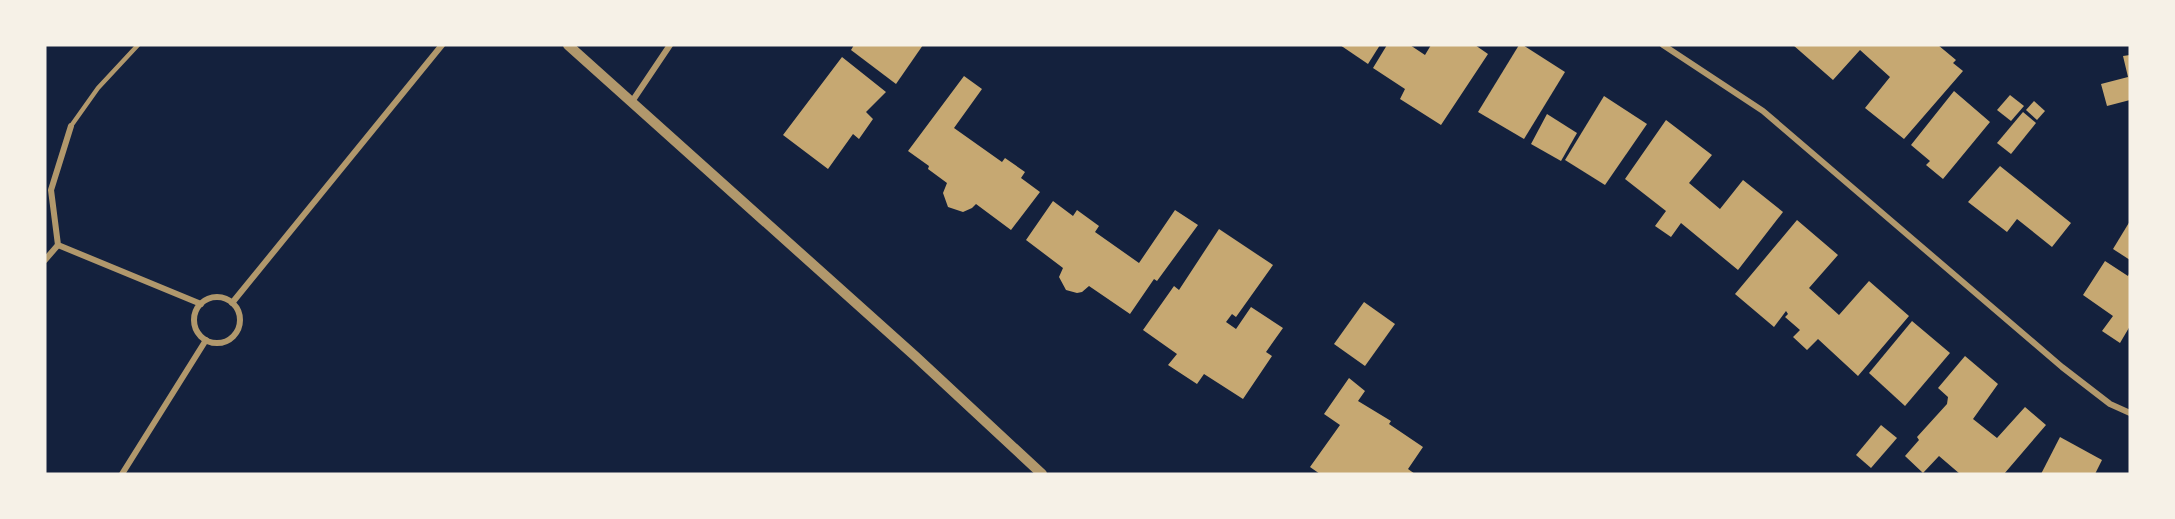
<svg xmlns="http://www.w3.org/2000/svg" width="2175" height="519" viewBox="0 0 2175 519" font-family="'Sofia Sans Condensed',sans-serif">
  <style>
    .building { fill: #c6a872 }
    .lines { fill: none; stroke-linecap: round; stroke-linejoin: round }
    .service { stroke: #b1986c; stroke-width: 4.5 }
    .minor { stroke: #b1986c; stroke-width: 6 }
    .tertiary { stroke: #b1986c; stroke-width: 10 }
  </style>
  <rect width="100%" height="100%" fill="#14213d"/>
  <g class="building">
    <path d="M854,45H923L896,84L851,50Z"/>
    <path d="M1340,45H1380L1368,64Z"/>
    <path d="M1387,45H1410L1425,55L1431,45H1475L1488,54L1441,125L1400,99L1405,89L1373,68Z"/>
    <path d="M1519,45H1523L1565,72L1524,139L1478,112Z"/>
    <path d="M1793,45H1938L1956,60L1953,63L1963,71L1904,139L1865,108L1890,77L1860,50L1833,80Z"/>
    <path d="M2130,55V100L2107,106L2101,84L2128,77L2123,56Z"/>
    <path d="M842,57L886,92L866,112L873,119L859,139L853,134L828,169L783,135Z"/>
    <path d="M964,76L982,89L954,128L1002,162L1005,158L1025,172L1021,178L1040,192L1011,230L976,204L972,208L963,212L948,207L943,193L947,183L928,169L929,166L908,151Z"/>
    <path d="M1954,91L1990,122L1943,179L1926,165L1930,161L1911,145Z"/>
    <path d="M2010,95L2024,106L2011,121L1997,110Z"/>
    <path d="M1604,96L1647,124L1605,185L1565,160Z"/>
    <path d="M2034,101L2045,111L2037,120L2026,110Z"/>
    <path d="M2023,112L2036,123L2011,154L1997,143Z"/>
    <path d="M1547,114L1577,133L1561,161L1531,144Z"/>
    <path d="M1666,120L1712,155L1689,183L1720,209L1743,180L1783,212L1738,270L1681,223L1671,237L1655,226L1666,211L1625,179Z"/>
    <path d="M2000,166L2071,223L2052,247L2017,219L2007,232L1968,202Z"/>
    <path d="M1053,201L1073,216L1077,210L1099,226L1095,232L1139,263L1175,210L1198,225L1157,281L1154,279L1130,314L1089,286L1082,292L1077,293L1066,290L1059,277L1063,268L1026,240Z"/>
    <path d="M1797,220L1838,255L1809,288L1839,315L1869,281L1909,316L1858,376L1818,339L1807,350L1793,337L1800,330L1785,317L1788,314L1786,311L1774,327L1735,294Z"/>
    <path d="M2130,221V260L2113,249Z"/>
    <path d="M1219,229L1273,265L1236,317L1232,314L1226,322L1236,329L1251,307L1283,328L1266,352L1272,356L1243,399L1204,374L1197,384L1168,365L1177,354L1143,330L1174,286L1179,290Z"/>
    <path d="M2105,261L2128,276L2130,272V326L2120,343L2102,331L2113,316L2083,295Z"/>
    <path d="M1364,302L1395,324L1365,366L1334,344Z"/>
    <path d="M1912,321L1950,353L1905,406L1869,373Z"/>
    <path d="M1965,356L1998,384L1973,419L1997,438L2025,407L2046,425L2004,474H1960L1939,456L1923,473L1905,456L1919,440L1917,437L1947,404L1948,397L1938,388Z"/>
    <path d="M1349,378L1365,391L1358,401L1391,421L1389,424L1423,447L1408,469L1415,474H1320L1310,467L1340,425L1324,414Z"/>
    <path d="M1881,425L1897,438L1871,468L1856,455Z"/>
    <path d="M2060,437L2102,460L2095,474H2041Z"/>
  </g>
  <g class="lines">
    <path class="service" d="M71,126L98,88L138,45"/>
    <g class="minor">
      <path d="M1663,45L1763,111L2062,367L2110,404L2130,413"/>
      <path d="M631,103L670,45"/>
      <path d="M71,126L51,190L58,245L201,304"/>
      <path d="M45,260L58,245"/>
      <circle cx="217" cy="320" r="23"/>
      <path d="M232,303L442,45"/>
      <path d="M122,474L206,340"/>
    </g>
    <path class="tertiary" d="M568,45L915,356L1042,474"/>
  </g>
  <rect width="2175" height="519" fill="none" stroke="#f6f1e7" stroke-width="93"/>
</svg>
